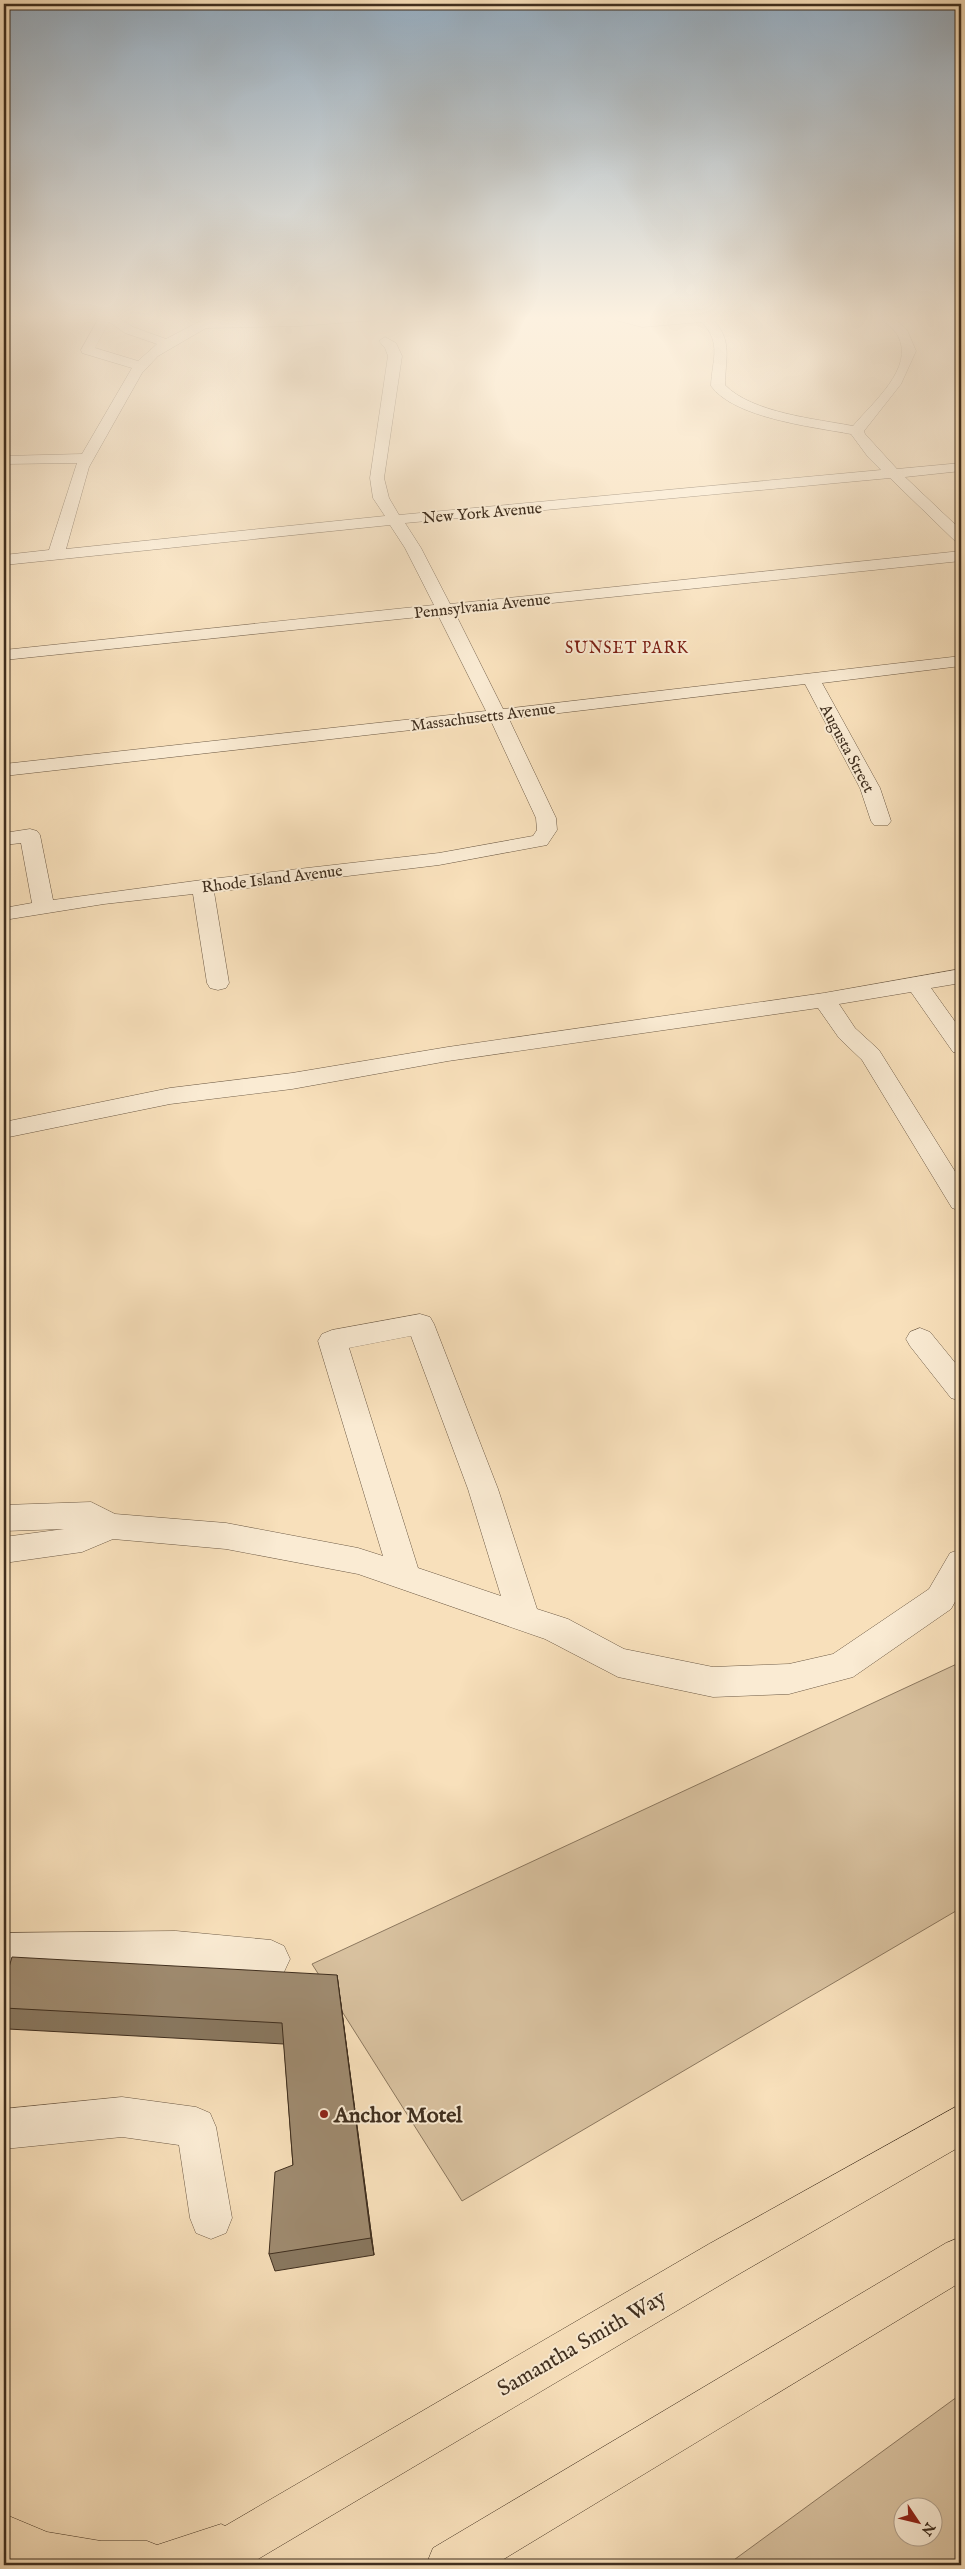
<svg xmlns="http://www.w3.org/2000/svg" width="965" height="2569" viewBox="0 0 965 2569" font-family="'IM FELL English',serif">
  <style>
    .green { fill: #d9c2a0; stroke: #8c785f; fill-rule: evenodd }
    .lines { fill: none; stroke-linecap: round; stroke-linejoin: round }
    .minor-casing { stroke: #6d5a45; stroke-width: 1 }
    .highway-casing { stroke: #3f2e1e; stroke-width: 1 }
    .minor { fill: #faebd3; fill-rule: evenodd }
    .highway { fill: #f8e0bb; fill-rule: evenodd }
    .wall { fill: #897860; stroke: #3f2e1e }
    .shaded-wall { fill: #6f614e; stroke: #3f2e1e }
    .building { fill: #9f8b70; stroke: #3f2e1e }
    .poi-dot { fill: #8f2418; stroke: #faebd3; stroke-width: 2 }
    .labels { text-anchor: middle; stroke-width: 4; stroke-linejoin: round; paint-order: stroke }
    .far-street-label { font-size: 16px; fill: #3f2e1e; stroke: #faebd3 }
    .far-neighbourhood-label { font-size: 16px; letter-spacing: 1px; fill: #7a1f14; stroke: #faebd3 }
    .near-poi-label { font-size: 22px; font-weight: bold; fill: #3f2e1e; stroke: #faebd3; text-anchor: start }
    .near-street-label { font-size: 22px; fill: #3f2e1e; stroke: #faebd3 }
  </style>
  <rect width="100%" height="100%" fill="#f8e0bb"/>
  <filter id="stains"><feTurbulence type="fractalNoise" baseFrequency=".004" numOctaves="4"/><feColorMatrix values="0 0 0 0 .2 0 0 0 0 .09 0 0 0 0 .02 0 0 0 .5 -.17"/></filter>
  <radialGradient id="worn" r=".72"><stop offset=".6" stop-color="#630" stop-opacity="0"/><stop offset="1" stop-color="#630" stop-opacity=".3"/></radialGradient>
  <g class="green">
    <path d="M961,1662V1908L462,2201L312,1964Z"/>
    <path d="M961,2394V2565H727ZM902,2506H932V2536H902Z"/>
  </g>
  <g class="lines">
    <g class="minor-casing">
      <g id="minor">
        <path d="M100,316H116L133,327L166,339L210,316H226L222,320L383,316L377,320L300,326L206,328L158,356L142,373L89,467L66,549L385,516L373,498L370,478L388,356L385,348L379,341L385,337L396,343L402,356L384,478L389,498L399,515L881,470L868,457L851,434C813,427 734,418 711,386C712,359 722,344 702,322L642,327L611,319L609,316H630L642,319L681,316H731L729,319L714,321C733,341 725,360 725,385C752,413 817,419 853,426C872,403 915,368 898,336C894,328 884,323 879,316H892L907,330L916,351L901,384L864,431L865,434L897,469L961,463V471L905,477L961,530V543L955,541L890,478L405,523L421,548L450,604L961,551V561L455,613L503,709L961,656V666L822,683L880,788L891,821L888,825H874L871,821L860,788L805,684L509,719L556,818L557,830L547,845L439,865L214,892L229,983L226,988L218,990L210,988L207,983L193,894L104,904L4,920V908L32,903L21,843L4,845V833L30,829L37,831L40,835L53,900L202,880L439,853L533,836L537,830L536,818L491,721L4,776V764L486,711L438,615L4,660V650L434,605L405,548L390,525L4,565V555L49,550L77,463L4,464V456L82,454L132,368L82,353L81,350ZM109,322L125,333L157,344L138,361L95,348Z"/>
        <path d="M961,969V983L931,988L961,1030V1054L953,1052L911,992L839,1004L855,1028L879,1050L961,1181V1211L952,1208L862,1060L839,1038L818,1008L448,1061L292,1089L170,1104L4,1138V1122L170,1088L292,1073L448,1047L824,993Z"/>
        <path d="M420,1314L430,1317L434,1324L498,1489L537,1609L568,1619L624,1649L713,1667L789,1664L833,1654L929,1589L950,1553L961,1549V1591L951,1609L853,1677L789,1694L713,1697L618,1677L545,1639L358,1574L226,1549L113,1539L82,1552L4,1563V1537L64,1529L4,1531V1505L91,1502L115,1514L226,1523L358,1548L383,1556L318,1341L322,1334L332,1330ZM411,1336L468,1489L501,1596L418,1568L349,1348Z"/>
        <path d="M920,1328L930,1332L961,1370V1401L951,1398L910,1346L906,1339L910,1332Z"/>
        <path d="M176,1931L271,1940L284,1946L290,1959L284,1972L271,1978L176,1969L4,1971V1933Z"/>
        <path d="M122,2097L196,2107L210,2113L216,2127L232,2218L226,2233L211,2239L196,2233L190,2218L179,2145L122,2137L4,2149V2109Z"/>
      </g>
    </g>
    <g class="highway-casing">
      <g id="highway">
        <path d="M961,2104V2146L739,2274L248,2565H12L4,2562V2514L47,2532L101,2541H147L157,2545L221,2524L225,2526L709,2244Z"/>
        <path d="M961,2237V2282L494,2565H426L433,2548L946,2243Z"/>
      </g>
    </g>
    <use href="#minor" class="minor"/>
    <use href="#highway" class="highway"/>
  </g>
  <path class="wall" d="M4,1984L340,1997L374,2255L275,2271L269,2254L293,2165L284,2044L8,2029L4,2022Z"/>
  <path class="shaded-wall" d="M337,1975L340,1997L374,2255L371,2238Z"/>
  <path class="building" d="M12,1957L337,1975L371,2238L269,2254L275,2172L293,2165L282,2023L4,2008V1984Z"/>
  <linearGradient id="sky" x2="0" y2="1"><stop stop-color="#95adc1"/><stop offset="0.47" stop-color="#fcf1e0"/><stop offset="1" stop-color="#fcf1e0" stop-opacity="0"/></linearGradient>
  <rect width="965" height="676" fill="url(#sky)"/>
  <circle class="poi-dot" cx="324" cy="2114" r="5"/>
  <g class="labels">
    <g class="far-street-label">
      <text transform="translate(482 512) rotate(-5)" y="6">New York Avenue</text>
      <text transform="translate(482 605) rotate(-6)" y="6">Pennsylvania Avenue</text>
      <text transform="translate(483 716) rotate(-7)" y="6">Massachusetts Avenue</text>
      <text transform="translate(848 748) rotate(62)" y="6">Augusta Street</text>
      <text transform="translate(272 878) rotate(-7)" y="6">Rhode Island Avenue</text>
    </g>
    <g class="far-neighbourhood-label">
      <text x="627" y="653">SUNSET PARK</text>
    </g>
    <g class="near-poi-label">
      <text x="334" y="2122">Anchor Motel</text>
    </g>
    <g class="near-street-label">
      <text transform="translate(581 2342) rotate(-30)" y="8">Samantha Smith Way</text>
    </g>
  </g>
  <rect width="965" height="2569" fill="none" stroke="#f8e0bb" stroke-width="20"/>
  <rect x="5" y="5" width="955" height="2559" fill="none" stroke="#3f2e1e" stroke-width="2.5"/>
  <rect x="10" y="10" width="945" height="2549" fill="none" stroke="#3f2e1e"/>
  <g transform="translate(918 2522) rotate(125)"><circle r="24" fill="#faebd3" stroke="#af9f8b"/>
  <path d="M0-4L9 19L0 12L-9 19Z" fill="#8f2418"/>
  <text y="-8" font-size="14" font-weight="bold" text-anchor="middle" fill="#3f2e1e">N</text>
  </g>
  <rect width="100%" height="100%" filter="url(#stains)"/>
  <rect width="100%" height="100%" fill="url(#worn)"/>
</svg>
